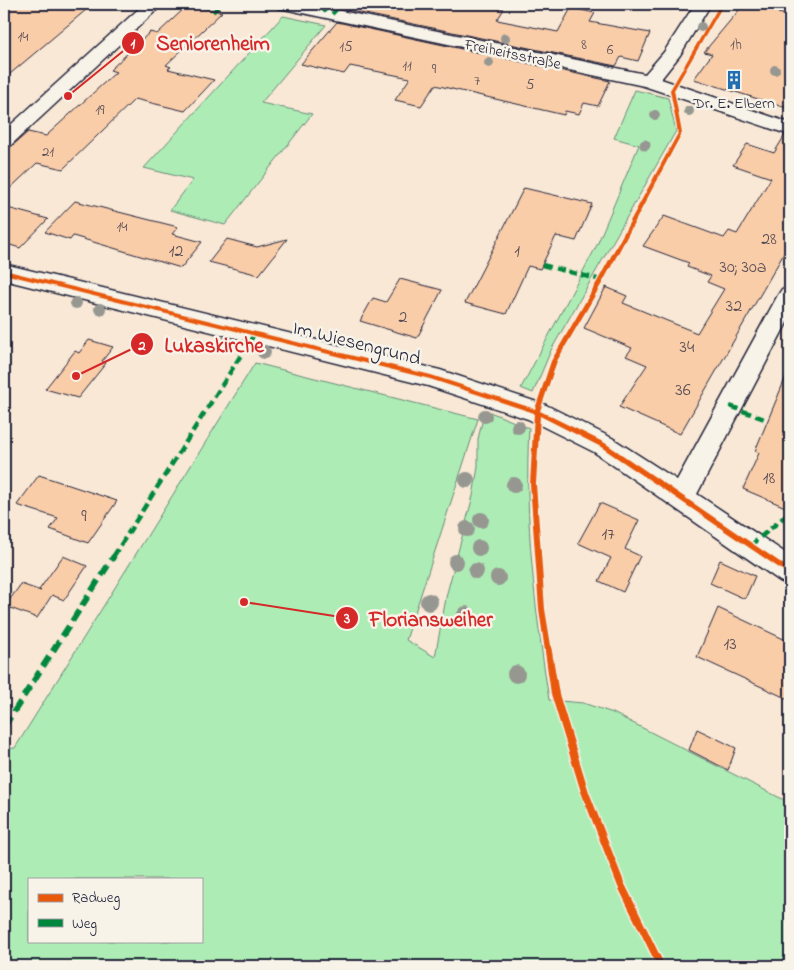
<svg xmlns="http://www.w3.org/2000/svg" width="794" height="970" viewBox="0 0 794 970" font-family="'Indie Flower',sans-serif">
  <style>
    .green { fill: #adedb5; stroke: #688878; fill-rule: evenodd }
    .building { fill: #facda9; stroke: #22223b }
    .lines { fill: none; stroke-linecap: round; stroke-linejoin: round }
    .street-casing { stroke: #22223b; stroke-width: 3 }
    .street { fill: #f7f3e8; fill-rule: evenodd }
    .quiet-far2 { stroke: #00873e; stroke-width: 4; stroke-dasharray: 7 4; stroke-linecap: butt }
    .quiet-far1 { stroke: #00873e; stroke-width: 4.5; stroke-dasharray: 9 4.5; stroke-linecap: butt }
    .quiet { stroke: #00873e; stroke-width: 6; stroke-dasharray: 12 6; stroke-linecap: butt }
    .cycleway-casing { stroke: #f7f3e8; stroke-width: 3 }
    .cycleway { fill: #e8590c; fill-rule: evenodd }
    .tree { fill: #969791 }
    .labels { text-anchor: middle; stroke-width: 5; stroke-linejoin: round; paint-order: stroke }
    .far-number-label { font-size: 15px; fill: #584d56 }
    .far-street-label { font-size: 16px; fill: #22223b; stroke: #f7f3e8 }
    .far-poi-label { font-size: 16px; fill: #22223b; stroke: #f7f3e8 }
    .number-label { font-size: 18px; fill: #584d56 }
    .street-label { font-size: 20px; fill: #22223b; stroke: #f7f3e8 }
    .leader { fill: none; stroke: #d62828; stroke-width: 2 }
    .callout-dot { fill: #d62828; stroke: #f7f3e8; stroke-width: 2 }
    .mark-label { font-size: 15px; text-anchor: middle; font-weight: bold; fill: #fff }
    .callout-label { font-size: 21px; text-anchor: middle; font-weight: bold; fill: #d62828; stroke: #f7f3e8; stroke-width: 5; stroke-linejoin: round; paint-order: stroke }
  </style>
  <rect width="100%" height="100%" fill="#f8e8d5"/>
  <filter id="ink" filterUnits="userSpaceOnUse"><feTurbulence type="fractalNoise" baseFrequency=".02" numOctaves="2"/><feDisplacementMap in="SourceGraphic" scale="10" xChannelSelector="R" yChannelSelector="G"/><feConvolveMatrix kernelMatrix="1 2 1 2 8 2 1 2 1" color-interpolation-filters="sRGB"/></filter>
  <g filter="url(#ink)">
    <g class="green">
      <path d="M283,16L326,25L261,103L312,114L225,225L170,210L193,180L144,168Z"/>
      <path d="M635,90L668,98L676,131L551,350L533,393L521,388L597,245L639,145L614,138Z"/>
      <path d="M255,363L478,419L406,640L435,657L447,593L473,496L478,467V439L485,410L529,428C524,520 535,609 549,700L583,703L613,713L790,803V966H4V749L15,748ZM29,879H201V941H29Z"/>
    </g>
    <g class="building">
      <path d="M4,4H93L4,79Z"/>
      <path d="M352,4H478L504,9L497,20L558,32L571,8L595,13L590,22L650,33L638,61L621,57L616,66L346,10Z"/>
      <path d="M744,4H785L778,13L790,16V109L694,79L712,54L704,52Z"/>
      <path d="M188,5L222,12L166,65L171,67L168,69L214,80L185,111L135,99L63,169L37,163L4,194V149L12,146L28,132L46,136L116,72L110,70L150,32L157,34Z"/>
      <path d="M337,22L610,81L598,106L584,103L579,114L565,111L564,115L435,85L421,106L395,100L410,78L350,66L344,74L301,64Z"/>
      <path d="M785,135L790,137V243L680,434L619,407L647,365L626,356L632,348L584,328L606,287L627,296L623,303L697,333L724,289L707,282L711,276L687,267L689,263L643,246L664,216L724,238L729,231L737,234L771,178L733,165L747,144L774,153Z"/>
      <path d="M524,188L592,204L576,241L556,236L540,269L528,266L506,314L465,303Z"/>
      <path d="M75,201L178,227L172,234L202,242L181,268L73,236L70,240L45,232Z"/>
      <path d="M4,207L48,219L20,248L4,243Z"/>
      <path d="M227,239L257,247L287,239L259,275L209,262Z"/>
      <path d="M400,279L442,290L417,338L360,321L373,298L386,302Z"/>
      <path d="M89,340L113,347L102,361L106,363L78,398L45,389L75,351L79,353Z"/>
      <path d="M790,367V509L743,489L759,453L755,451Z"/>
      <path d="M39,475L117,501L88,543L50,529L58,518L17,505Z"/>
      <path d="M600,503L639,520L625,549L640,556L623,592L599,581L611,558L578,543Z"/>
      <path d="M63,556L87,566L64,600L52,595L37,618L5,606L21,584L41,591L39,590Z"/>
      <path d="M720,560L755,576L745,599L710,583Z"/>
      <path d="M718,608L790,642V700L697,657Z"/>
      <path d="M697,729L736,748L728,770L689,750Z"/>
    </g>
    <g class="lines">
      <g class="street-casing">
        <g id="street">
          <path d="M144,4H163L11,145L4,147V131Z"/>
          <path d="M275,4H307L645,74L664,52L695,4H711L680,55L661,79L790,123V135L644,86L284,9L278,8Z"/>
          <path d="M4,264L440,370L546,405L612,438L677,480L778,295L782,289L790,287V317L697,494L790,556V585L780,581L594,452L528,419L428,386L4,280Z"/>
        </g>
      </g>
      <use href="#street" class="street"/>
      <g class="quiet-far2">
        <path d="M213,12L221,4"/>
        <path d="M323,12L331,4"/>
        <path d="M332,14L342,4"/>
      </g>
      <g class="quiet-far1">
        <path d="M542,265L601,280"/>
        <path d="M730,406L767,420"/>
        <path d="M750,546L790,512"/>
        <path d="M113,557L255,333"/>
      </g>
      <path class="quiet" d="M4,727L114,556"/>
      <g class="cycleway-casing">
        <path id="cycleway" d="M720,4H724L674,90L682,133L604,280L557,361L540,411L605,443L790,569V575L788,574L601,447L540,416L536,484L545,609L559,694L589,792L624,882L665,966H657L618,887L581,792L551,694L539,609L530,484L534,413L430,379L4,274V270L431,375L535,409L551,361L598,280L678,133L670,90Z"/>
      </g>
      <use href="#cycleway" class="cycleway"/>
    </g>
    <g class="tree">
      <circle cx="701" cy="27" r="5"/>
      <circle cx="505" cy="38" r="5"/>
      <circle cx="489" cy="63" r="5"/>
      <circle cx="775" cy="70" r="5"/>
      <circle cx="689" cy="111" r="5"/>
      <circle cx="655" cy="115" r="5"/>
      <circle cx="645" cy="145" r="5.5"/>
      <circle cx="76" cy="303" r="6"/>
      <circle cx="100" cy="309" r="6"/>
      <circle cx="227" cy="343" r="7"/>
      <circle cx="264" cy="352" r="7"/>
      <circle cx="485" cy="416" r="7"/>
      <circle cx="518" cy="427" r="7"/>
      <circle cx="467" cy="480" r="8"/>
      <circle cx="514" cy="485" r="8"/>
      <circle cx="481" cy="520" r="8"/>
      <circle cx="467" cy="529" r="8"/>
      <circle cx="479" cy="548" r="8"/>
      <circle cx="456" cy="562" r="8"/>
      <circle cx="476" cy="571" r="8"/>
      <circle cx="498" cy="578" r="8"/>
      <circle cx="429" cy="602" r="9"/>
      <circle cx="466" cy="615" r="9"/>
      <circle cx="516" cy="674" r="9"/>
    </g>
  </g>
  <defs>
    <g id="building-bare" transform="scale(1.5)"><path d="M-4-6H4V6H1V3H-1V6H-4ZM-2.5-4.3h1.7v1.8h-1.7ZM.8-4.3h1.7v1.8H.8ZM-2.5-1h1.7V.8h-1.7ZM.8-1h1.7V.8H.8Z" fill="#1f6fb2" stroke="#f7f3e8" stroke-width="2.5" paint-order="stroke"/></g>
  </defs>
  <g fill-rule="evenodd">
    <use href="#building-bare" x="734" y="80"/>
  </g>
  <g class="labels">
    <g class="far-number-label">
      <text x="23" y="41">14</text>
      <text x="584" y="49">8</text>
      <text x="736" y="49">1h</text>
      <text x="346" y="51">15</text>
      <text x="610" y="54">6</text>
      <text x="407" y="70">11</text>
      <text x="434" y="73">9</text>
      <text x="477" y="85">7</text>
      <text x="530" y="89">5</text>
      <text x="100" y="114">19</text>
      <text x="48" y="156">21</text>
      <text x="122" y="231">14</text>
    </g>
    <g class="far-street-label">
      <text transform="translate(513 53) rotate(12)" y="6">Freiheitsstraße</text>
    </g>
    <g class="far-poi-label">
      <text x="734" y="108">Dr. E. Elbern</text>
    </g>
    <g class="number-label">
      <text x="769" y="244">28</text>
      <text x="176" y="256">12</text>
      <text x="517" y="256">1</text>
      <text x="743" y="272">30; 30a</text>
      <text x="734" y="311">32</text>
      <text x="403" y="322">2</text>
      <text x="687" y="352">34</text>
      <text x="683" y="395">36</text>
      <text x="769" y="483">18</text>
      <text x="84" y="521">9</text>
      <text x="608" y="539">17</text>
      <text x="730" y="649">13</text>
    </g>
    <g class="street-label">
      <text transform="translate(357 342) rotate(14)" y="7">Im Wiesengrund</text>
    </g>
  </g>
  <path class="leader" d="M68 96L133 43M76 376L142 344M244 602L347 618"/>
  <g class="callout-dot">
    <circle cx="68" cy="96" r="5"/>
    <circle cx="76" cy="376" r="5"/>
    <circle cx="244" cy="602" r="5"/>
    <circle cx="133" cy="43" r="12"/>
    <circle cx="142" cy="344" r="12"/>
    <circle cx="347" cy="618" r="12"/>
  </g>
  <g class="mark-label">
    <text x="133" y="48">1</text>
    <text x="142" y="350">2</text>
    <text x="347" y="623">3</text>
  </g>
  <g class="callout-label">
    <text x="213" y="50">Seniorenheim</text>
    <text x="214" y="352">Lukaskirche</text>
    <text x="431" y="626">Floriansweiher</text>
  </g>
  <rect width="794" height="970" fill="none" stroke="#f7f3e8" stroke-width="20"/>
  <rect x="10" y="10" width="774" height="950" fill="none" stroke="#22223b" stroke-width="2" filter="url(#ink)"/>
  <rect x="28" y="878" width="175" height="65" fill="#f7f3e8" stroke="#a29fa3"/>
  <rect x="38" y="894" width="25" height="8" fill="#e8590c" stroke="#a29fa3"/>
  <text x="72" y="902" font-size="15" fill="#22223b">Radweg</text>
  <rect x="38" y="919" width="25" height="8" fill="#00873e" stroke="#a29fa3"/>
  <text x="72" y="928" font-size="15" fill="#22223b">Weg</text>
</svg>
